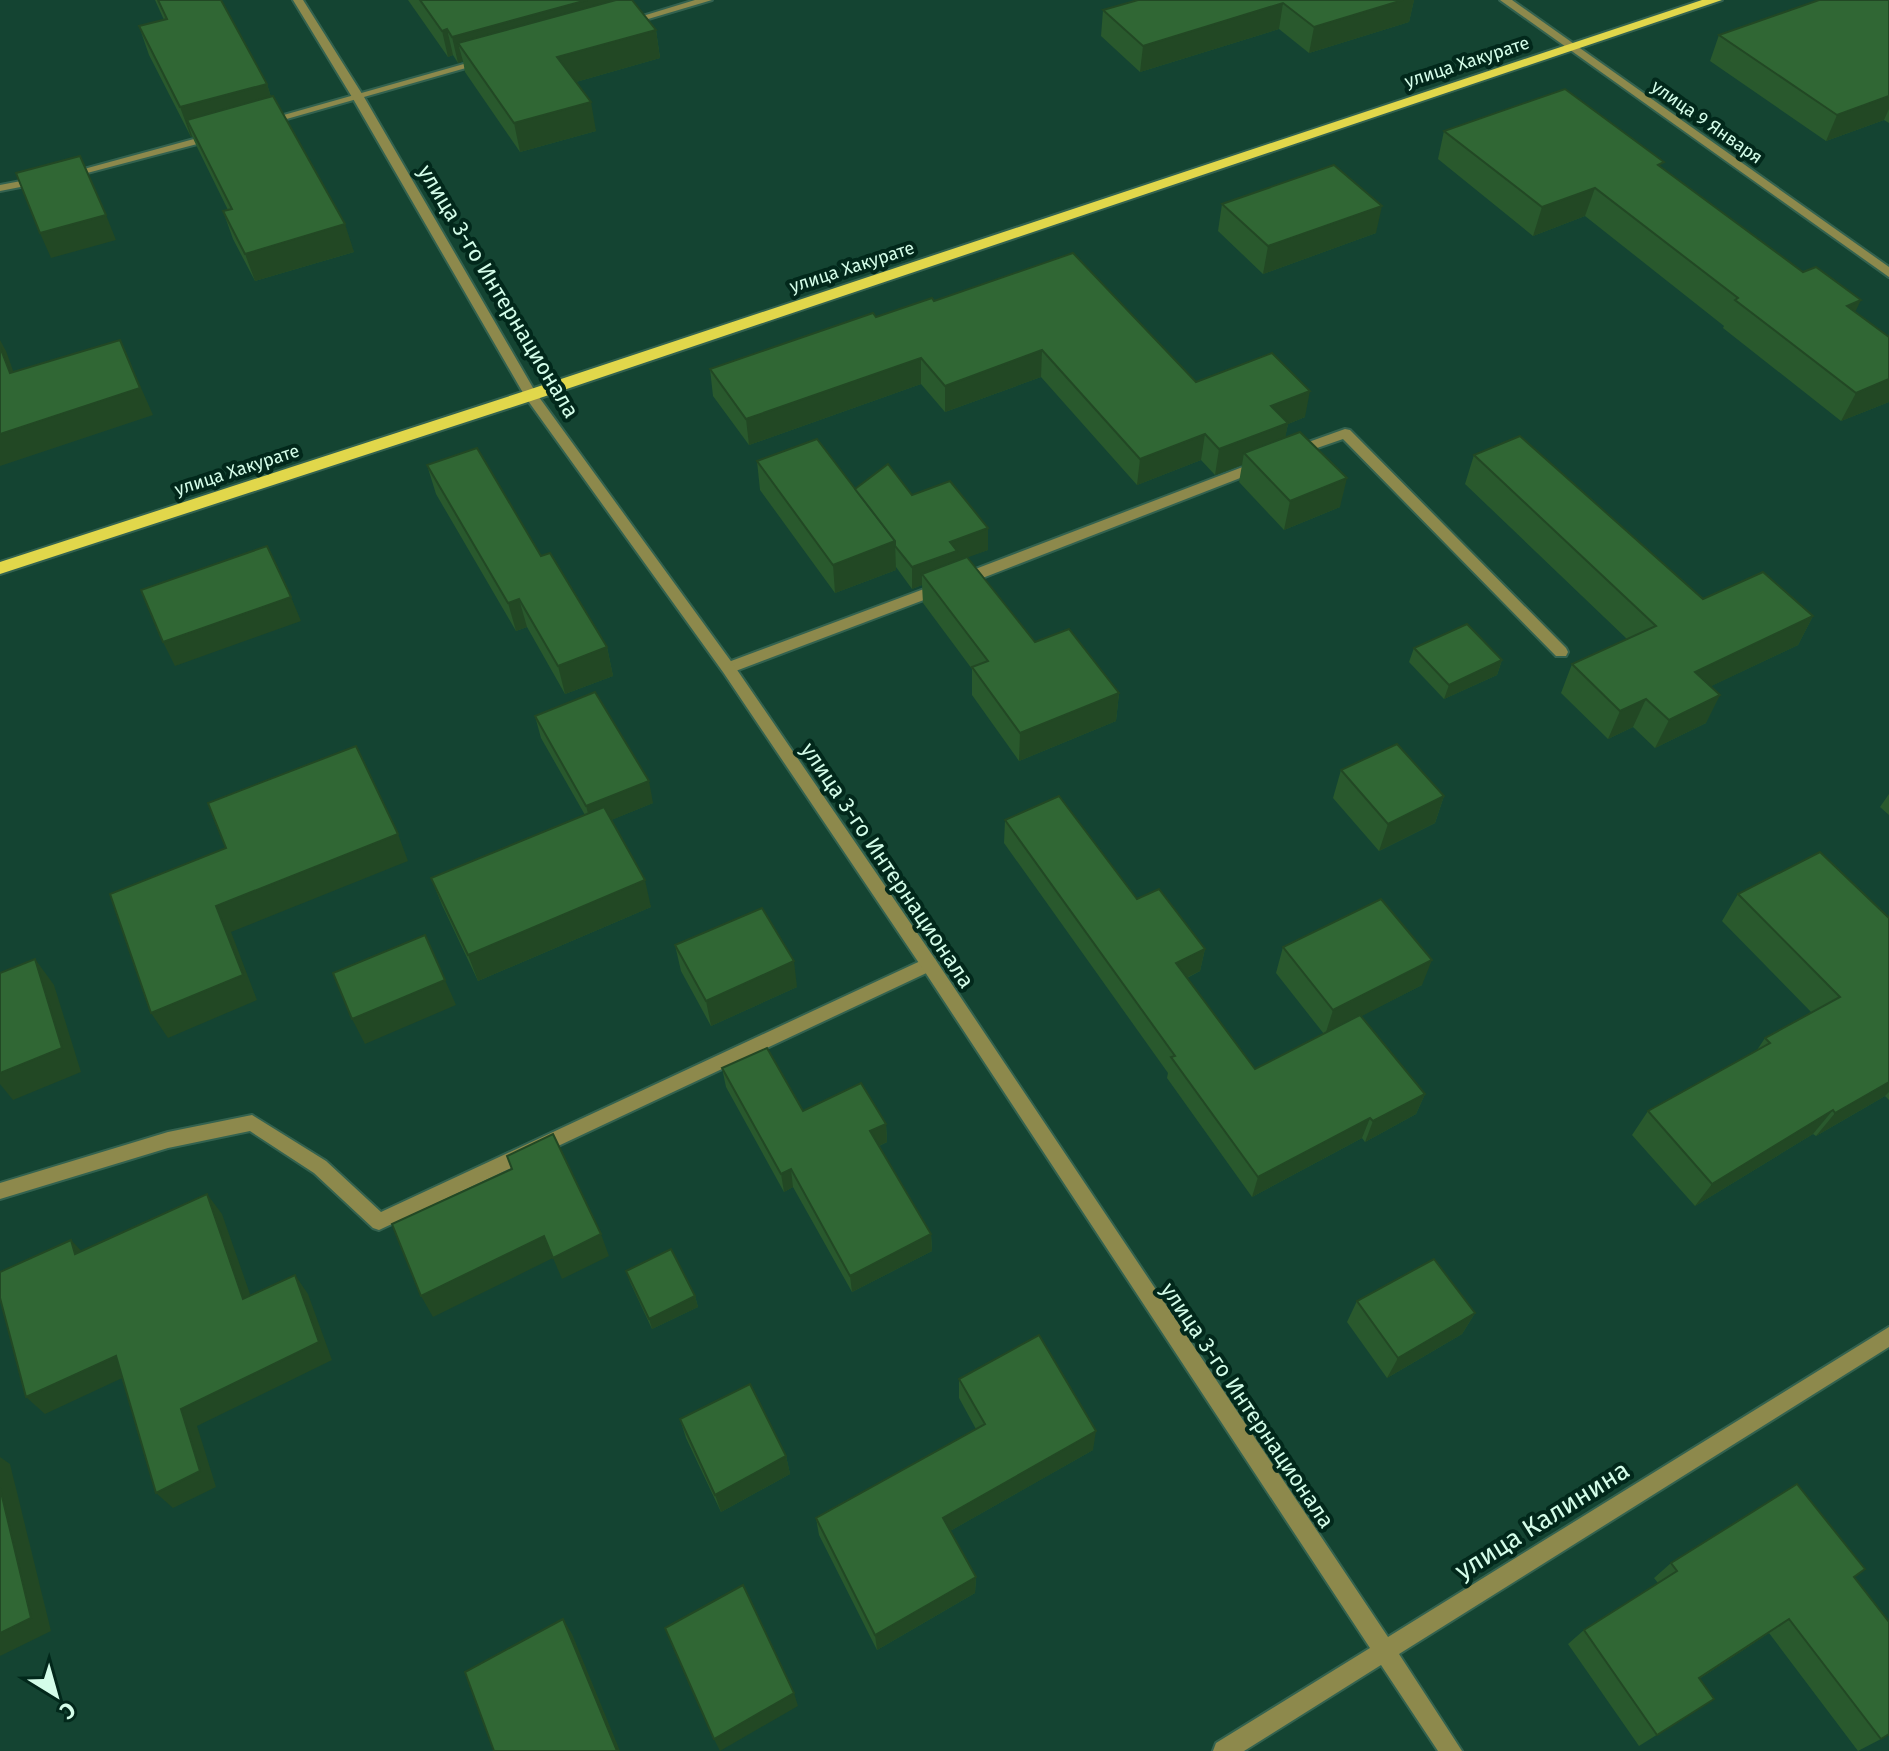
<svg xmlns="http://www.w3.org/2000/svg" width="1889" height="1751" viewBox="0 0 1889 1751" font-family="'Fira Sans',sans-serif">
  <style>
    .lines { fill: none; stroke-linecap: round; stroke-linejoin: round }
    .service-casing { stroke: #33624f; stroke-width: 4 }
    .minor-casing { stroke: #33624f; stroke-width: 4 }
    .primary-casing { stroke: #33624f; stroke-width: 4 }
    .service { fill: #8d894c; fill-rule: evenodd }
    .minor { fill: #8d894c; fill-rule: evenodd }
    .primary { fill: #e1d74b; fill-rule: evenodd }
    .wall { fill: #29592d }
    .shaded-wall { fill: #224824 }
    .building { fill: #306734; stroke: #224824; stroke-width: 2 }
    .labels { text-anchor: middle; stroke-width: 8; stroke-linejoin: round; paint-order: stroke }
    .far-street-label { font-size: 18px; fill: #d4fde9; stroke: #02281b }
    .street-label { font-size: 22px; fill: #d4fde9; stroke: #02281b }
    .near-street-label { font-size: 26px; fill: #d4fde9; stroke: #02281b }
  </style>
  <rect width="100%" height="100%" fill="#144432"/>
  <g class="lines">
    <g class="service-casing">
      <g id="service">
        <path d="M695,0H712L628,25L623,22Z"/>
        <path d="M478,60L487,62L269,124L259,122Z"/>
        <path d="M216,133L222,136L220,138L68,178L62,175Z"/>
        <path d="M42,177L48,180L46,182L0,191V185Z"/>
        <path d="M1345,429L1350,430L1566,648L1568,652L1566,656H1556L1343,439L1294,456L1287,452L1289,449Z"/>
        <path d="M1261,460L1268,465L1266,468L967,584H957L955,580L957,576Z"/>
        <path d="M940,583L947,588L945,592L733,672L728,673L721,668L723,664Z"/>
        <path d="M929,957L935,959L937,964L935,969L379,1230L373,1228L314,1173L250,1131L168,1148L0,1199V1183L168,1132L252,1115L326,1161L381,1212Z"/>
      </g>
    </g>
    <g class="minor-casing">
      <g id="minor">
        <path d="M293,0H303L364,97L536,393L733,664L935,959L1388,1637L1889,1327V1347L1399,1654L1462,1751H1438L1381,1665L1244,1751H1213L1216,1743L1370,1648L923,969L723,672L526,398L352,97Z"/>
        <path d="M1500,0H1512L1889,267V277Z"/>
      </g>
    </g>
    <g class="primary-casing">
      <path id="primary" d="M1702,0H1722L537,399L0,574V562L525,391Z"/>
    </g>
    <use href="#service" class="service"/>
    <use href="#minor" class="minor"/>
    <use href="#primary" class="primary"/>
  </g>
  <g class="wall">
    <path d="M155,0H221L267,84L271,97L354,252L255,281L233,239L223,211L228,210L197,147L192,136L191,137L149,55L139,26L164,20Z"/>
    <path d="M408,0H632L656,30L660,58L576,82L596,131L520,152L465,72L463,61L458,63L453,55L448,57Z"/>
    <path d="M1138,0H1414L1409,22L1309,53L1279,29L1140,72L1101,36L1103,10Z"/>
    <path d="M1889,0V123L1884,120L1826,141L1710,61L1719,35Z"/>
    <path d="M1444,131L1662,168L1889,337V402L1841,421L1723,328L1724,326L1585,216L1533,236L1438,159Z"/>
    <path d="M1222,204L1376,233L1263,274L1218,231Z"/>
    <path d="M934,301L1196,382L1305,417L1288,424L1285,437L1340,507L1284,530L1239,482L1242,465L1215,475L1201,460L1137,485L1041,377L945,412L921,384L749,445L713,396L710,369L876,317Z"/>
    <path d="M1474,455L1703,599L1813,616L1798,645L1711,686L1706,723L1655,748L1633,727L1608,739L1561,693L1572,664L1627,639L1465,484Z"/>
    <path d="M757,461L855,489L912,495L988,550L967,557L1035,642L1119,693L1116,721L1019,761L972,695V669L923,603L922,585L912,589L896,567V570L835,593L760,490Z"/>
    <path d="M427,465L541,556L607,647L613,676L565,694L527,627L516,631L436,494Z"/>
    <path d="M1414,648L1502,660L1497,675L1444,699L1409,662Z"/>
    <path d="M535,716L653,803L611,820L651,907L478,981L442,905L431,878L585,815L541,738Z"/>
    <path d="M1341,770L1444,796L1435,823L1379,851L1333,798Z"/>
    <path d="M1889,794V815L1880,807Z"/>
    <path d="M1005,820L1137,899L1205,949L1200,971L1187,978L1255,1069L1324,1034L1276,973L1283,947L1422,985L1361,1016L1425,1094L1416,1114L1365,1142L1362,1138L1252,1197L1167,1078L1168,1073L1004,843Z"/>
    <path d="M1738,894L1889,918V1100L1885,1096L1816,1136L1813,1134L1695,1206L1632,1135L1648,1111L1757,1050L1765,1038L1812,1013L1722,921Z"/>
    <path d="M675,945L797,987L711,1026L681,971Z"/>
    <path d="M722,1068L803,1111L886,1124L887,1142L879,1146L931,1234L932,1251L852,1292L793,1187L784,1192L726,1087Z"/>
    <path d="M626,1271L695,1296L698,1307L652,1329L630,1282Z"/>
    <path d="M1357,1301L1475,1313L1462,1334L1387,1378L1347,1322Z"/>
    <path d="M959,1379L1093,1450L950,1531L976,1577L975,1593L877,1650L819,1535L816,1518L976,1429L959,1398Z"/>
    <path d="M680,1419L786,1456L790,1474L721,1512L686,1438Z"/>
    <path d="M1671,1563L1854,1577L1881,1739L1858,1751L1769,1633L1699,1679L1714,1699L1639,1746L1568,1644L1584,1630L1658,1583L1654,1578Z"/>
  </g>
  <g class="shaded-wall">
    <path d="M587,0H623L458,43L463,61L458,63L452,37Z"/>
    <path d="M1403,0H1414L1409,22L1309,53L1314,27Z"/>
    <path d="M1283,3L1279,29L1140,72L1143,46Z"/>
    <path d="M447,29L453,55L448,57L442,31Z"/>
    <path d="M656,30L660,58L562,86L557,57Z"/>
    <path d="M267,84L276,113L187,120L192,136L191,137L180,107Z"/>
    <path d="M1889,96V109L1884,120L1826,141L1837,115Z"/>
    <path d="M591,102L596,131L520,152L514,123Z"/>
    <path d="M1595,188L1585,216L1533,236L1542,207Z"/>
    <path d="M1382,206L1376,233L1263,274L1268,246Z"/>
    <path d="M106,215L116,240L51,258L40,233Z"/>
    <path d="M345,224L354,252L255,281L245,254Z"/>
    <path d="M1861,300L1847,329V306Z"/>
    <path d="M0,340L6,351L24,401L10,373L0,347Z"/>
    <path d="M120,340L153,415L0,466V434Z"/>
    <path d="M1042,350L1041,377L945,412V386Z"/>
    <path d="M921,358V384L749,445L746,419Z"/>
    <path d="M1889,379V402L1841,421L1856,393Z"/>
    <path d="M1310,391L1305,417L1288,424L1283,449L1244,453L1242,465L1215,475L1219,449L1271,406Z"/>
    <path d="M1205,434L1201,460L1137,485L1140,459Z"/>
    <path d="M1347,478L1340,507L1284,530L1290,501Z"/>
    <path d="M988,528V550L922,574V585L912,589V567L950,542Z"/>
    <path d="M895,541L896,570L835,593L833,565Z"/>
    <path d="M291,597L301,621L175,666L163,642Z"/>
    <path d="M519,599L527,627L516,631L508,603Z"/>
    <path d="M1813,616L1798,645L1682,700L1695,672Z"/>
    <path d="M607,647L613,676L565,694L558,666Z"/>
    <path d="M1502,660L1497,675L1444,699L1449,685Z"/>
    <path d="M1119,693L1116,721L1019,761L1020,733Z"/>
    <path d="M1720,695L1706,723L1655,748L1669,720Z"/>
    <path d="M1646,699L1633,727L1608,739L1620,711Z"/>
    <path d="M649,781L653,803L592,828L586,806Z"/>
    <path d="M1444,796L1435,823L1379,851L1388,824Z"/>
    <path d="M398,834L408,861L231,932L257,1000L168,1038L151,1013L216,906Z"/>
    <path d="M645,880L651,907L478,981L468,955Z"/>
    <path d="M1205,949L1200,971L1172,985L1176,963Z"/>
    <path d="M35,959L54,985L81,1072L13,1100L0,1084V1073Z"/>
    <path d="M1432,960L1422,985L1325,1035L1333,1010Z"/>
    <path d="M794,961L797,987L711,1026L706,1001Z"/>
    <path d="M445,980L456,1005L365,1044L352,1019Z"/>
    <path d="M1889,1082V1092L1885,1096L1816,1136L1835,1113Z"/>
    <path d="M1425,1094L1416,1114L1365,1142L1373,1121Z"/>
    <path d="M1833,1110L1813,1134L1695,1206L1712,1184Z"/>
    <path d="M1370,1118L1362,1138L1252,1197L1258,1177Z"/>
    <path d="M886,1124L887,1142L872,1149L870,1131Z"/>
    <path d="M791,1169L793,1187L784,1192L781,1174Z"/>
    <path d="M207,1194L222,1214L258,1317L243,1299Z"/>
    <path d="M601,1234L609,1256L562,1279L553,1258Z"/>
    <path d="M931,1234L932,1251L852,1292L850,1276Z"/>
    <path d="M544,1236L553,1258L433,1317L421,1296Z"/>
    <path d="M71,1240L89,1259L75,1254Z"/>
    <path d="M295,1275L308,1294L332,1360L197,1426L216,1487L173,1508L156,1493L181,1409Z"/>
    <path d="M695,1296L698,1307L652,1329L649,1319Z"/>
    <path d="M1475,1313L1462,1334L1387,1378L1398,1358Z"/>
    <path d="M116,1356L133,1373L45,1414L26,1397Z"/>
    <path d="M1096,1431L1093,1450L943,1535V1518Z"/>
    <path d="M786,1456L790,1474L721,1512L715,1495Z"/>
    <path d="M0,1457L10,1464L51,1631L0,1656Z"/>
    <path d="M976,1577L975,1593L877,1650L875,1635Z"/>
    <path d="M563,1619L572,1634L620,1751H617Z"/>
    <path d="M794,1693L798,1706L720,1751L714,1739Z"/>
  </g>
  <g class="building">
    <path d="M158,0H221L267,84L180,107L139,26L167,19Z"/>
    <path d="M420,0H587L452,37L447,29L442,31Z"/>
    <path d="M616,0H632L656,30L557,57L591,102L514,123L458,43Z"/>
    <path d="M1138,0H1403L1314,27L1283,3L1143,46L1103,10Z"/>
    <path d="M1819,0H1889V96L1837,115L1719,35Z"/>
    <path d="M1565,89L1664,162L1658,165L1803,272L1816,267L1861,300L1847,306L1889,337V379L1856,393L1735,300L1738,298L1595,188L1542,207L1444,131Z"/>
    <path d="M273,96L345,224L245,254L223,211L232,209L187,120Z"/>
    <path d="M80,156L106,215L40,233L16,173Z"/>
    <path d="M1334,165L1382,206L1268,246L1222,204Z"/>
    <path d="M1073,253L1196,382L1272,353L1310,391L1271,406L1288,423L1219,449L1205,434L1140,459L1042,350L945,386L921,358L746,419L710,369L873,313L876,317L932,298L934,301Z"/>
    <path d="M120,340L140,388L0,434V347L10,373Z"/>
    <path d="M1300,432L1347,478L1290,501L1244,453Z"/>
    <path d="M1520,436L1703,599L1763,572L1813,616L1695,672L1720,695L1669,720L1646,699L1620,711L1572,664L1656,626L1474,455Z"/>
    <path d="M817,439L895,541L833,565L757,461Z"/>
    <path d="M477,448L541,556L550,553L607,647L558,666L519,599L508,603L427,465Z"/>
    <path d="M888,464L912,495L950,481L988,528L950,542L957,551L912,567L895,546V541L855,489Z"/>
    <path d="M267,546L291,597L163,642L141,590Z"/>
    <path d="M967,557L1035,642L1069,629L1119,693L1020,733L972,667L988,661L922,574Z"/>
    <path d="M1467,624L1502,660L1449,685L1414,648Z"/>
    <path d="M595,692L649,781L586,806L535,716Z"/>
    <path d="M1397,744L1444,796L1388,824L1341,770Z"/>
    <path d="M356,746L398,834L216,906L243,975L151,1013L110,894L226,848L208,803Z"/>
    <path d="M1059,796L1137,899L1159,889L1205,949L1176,963L1255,1069L1360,1015L1425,1094L1373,1121L1370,1118L1258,1177L1171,1057L1175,1056L1005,820Z"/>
    <path d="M604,807L645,880L468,955L431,878Z"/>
    <path d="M1820,852L1889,918V1082L1835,1113L1833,1110L1712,1184L1648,1111L1770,1043L1765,1038L1840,997L1738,894Z"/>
    <path d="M1381,899L1432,960L1333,1010L1283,947Z"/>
    <path d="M762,908L794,961L706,1001L675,945Z"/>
    <path d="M425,935L445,980L352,1019L333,973Z"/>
    <path d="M35,959L62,1048L0,1073V973Z"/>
    <path d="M767,1048L803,1111L861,1083L886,1124L870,1131L931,1234L850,1276L791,1169L781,1174L722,1068Z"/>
    <path d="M553,1134L601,1234L553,1258L544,1236L421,1296L392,1224L512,1169L507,1156Z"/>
    <path d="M207,1194L243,1299L295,1275L319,1342L181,1409L200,1471L156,1493L116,1356L26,1397L0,1298V1272L71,1240L75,1254Z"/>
    <path d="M671,1249L695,1296L649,1319L626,1271Z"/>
    <path d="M1434,1259L1475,1313L1398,1358L1357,1301Z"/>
    <path d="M1039,1335L1096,1431L943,1518L976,1577L875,1635L816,1518L985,1424L959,1379Z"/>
    <path d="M750,1384L786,1456L715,1495L680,1419Z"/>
    <path d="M1797,1484L1865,1569L1854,1577L1889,1622V1734L1881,1739L1789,1619L1699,1678L1714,1699L1657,1735L1584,1630L1677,1571L1671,1563Z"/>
    <path d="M0,1488L31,1618L0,1633Z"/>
    <path d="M743,1585L794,1693L714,1739L665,1628Z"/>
    <path d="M563,1619L617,1751H494L465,1672Z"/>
  </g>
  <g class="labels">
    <g class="far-street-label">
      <text transform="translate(1467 62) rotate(-18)" y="6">улица Хакурате</text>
      <text transform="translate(1707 122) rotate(35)" y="6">улица 9 Января</text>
      <text transform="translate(852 267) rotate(-18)" y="6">улица Хакурате</text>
      <text transform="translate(237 470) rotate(-18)" y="6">улица Хакурате</text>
    </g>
    <g class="street-label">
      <text transform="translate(499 291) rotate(59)" y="8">улица 3-го Интернационала</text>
      <text transform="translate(888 865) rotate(56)" y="8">улица 3-го Интернационала</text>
      <text transform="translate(1248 1405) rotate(56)" y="8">улица 3-го Интернационала</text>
    </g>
    <g class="near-street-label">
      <text transform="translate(1542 1520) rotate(-32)" y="9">улица Калинина</text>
    </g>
  </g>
  <g transform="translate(56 1695) rotate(143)" stroke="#02281b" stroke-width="6" paint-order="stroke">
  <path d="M0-6L14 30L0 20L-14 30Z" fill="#d4fde9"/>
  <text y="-12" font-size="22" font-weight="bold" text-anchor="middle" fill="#d4fde9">С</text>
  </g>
</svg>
